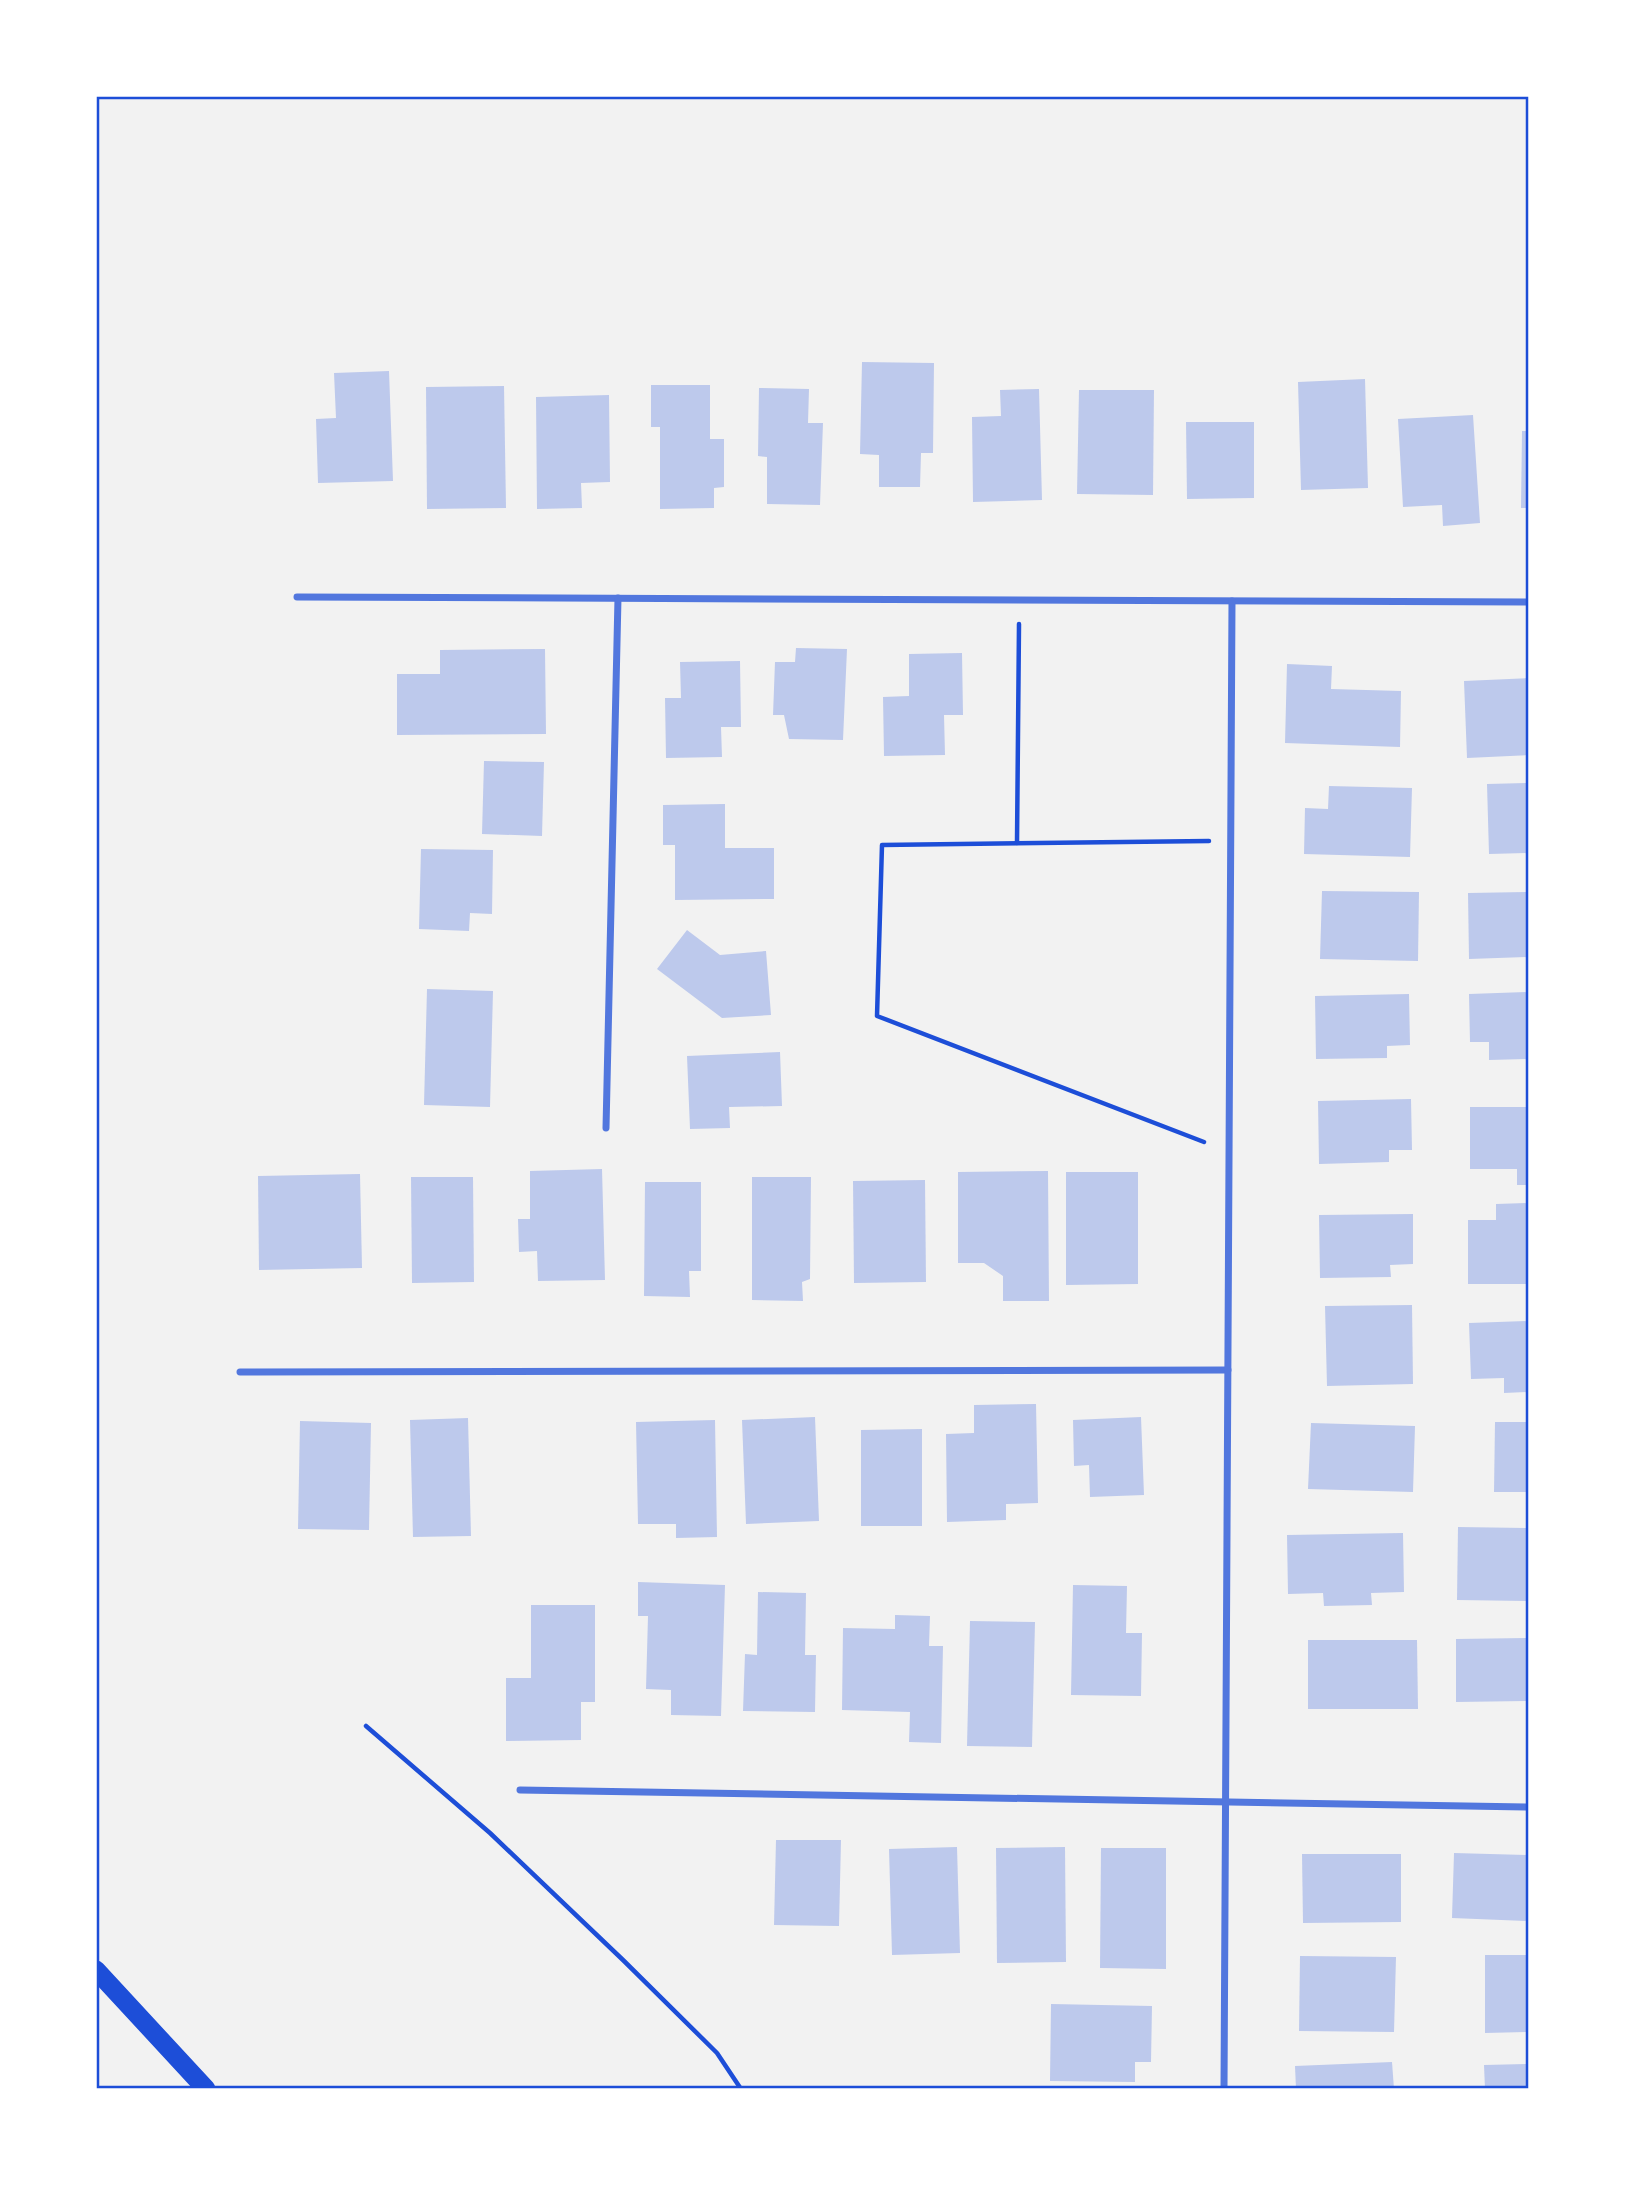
<svg xmlns="http://www.w3.org/2000/svg" width="1625" height="2185" viewBox="0 0 1625 2185" font-family="'Sofia Sans Condensed',sans-serif">
  <style>
    .building { fill: #bdc9ec }
    .lines { fill: none; stroke-linecap: round; stroke-linejoin: round }
    .path { stroke: #1d4ed8; stroke-width: 4.5 }
    .minor { stroke: #5277de; stroke-width: 7 }
    .trunk { stroke: #1d4ed8; stroke-width: 19 }
    .neatline { fill: none; stroke: #1d4ed8; stroke-width: 2.5 }
  </style>
  <rect width="100%" height="100%" fill="#f2f2f2"/>
  <g class="building">
    <path d="M862,362L934,363L933,453H921L920,487H879V455L860,454Z"/>
    <path d="M389,371L393,481L318,483L316,419L336,418L334,373Z"/>
    <path d="M1365,379L1368,488L1301,490L1298,382Z"/>
    <path d="M651,385H710V439H724V487L714,488V508L660,509V427H651Z"/>
    <path d="M504,386L506,508L427,509L426,387Z"/>
    <path d="M759,388L809,389L808,423H823L820,505L767,504V457L758,456Z"/>
    <path d="M1039,389L1042,500L973,502L972,417L1001,416L1000,390Z"/>
    <path d="M1079,390H1154L1153,495L1077,494Z"/>
    <path d="M609,395L610,482L581,483L582,508L537,509L536,397Z"/>
    <path d="M1473,415L1480,523L1443,526L1442,505L1403,507L1398,419Z"/>
    <path d="M1186,422H1254V498L1187,499Z"/>
    <path d="M1522,431H1529V508H1521Z"/>
    <path d="M796,648L847,649L843,740L789,739L784,715H773L775,662H795Z"/>
    <path d="M545,649L546,734L397,735V674H440V650Z"/>
    <path d="M962,653L963,715H944L945,755L884,756L883,697L909,696V654Z"/>
    <path d="M740,661L741,727H721L722,757L666,758L665,698H681L680,662Z"/>
    <path d="M1287,664L1332,666L1331,689L1401,691L1400,747L1285,743Z"/>
    <path d="M1529,678V755L1467,758L1464,681Z"/>
    <path d="M484,761L544,762L542,836L482,834Z"/>
    <path d="M1529,783V853L1489,854L1487,784Z"/>
    <path d="M1329,786L1412,788L1410,857L1304,854L1305,808L1328,809Z"/>
    <path d="M725,804V848H774V899L675,900V845H663V805Z"/>
    <path d="M421,849L493,850L492,914L470,913L469,931L419,929Z"/>
    <path d="M1322,891L1419,892L1418,961L1320,959Z"/>
    <path d="M1529,892V957L1469,959L1468,893Z"/>
    <path d="M687,930L720,955L766,951L771,1015L722,1018L657,969Z"/>
    <path d="M427,989L493,991L490,1107L424,1105Z"/>
    <path d="M1529,992V1059L1489,1060V1042H1470L1469,994Z"/>
    <path d="M1409,994L1410,1045L1387,1046V1058L1316,1059L1315,996Z"/>
    <path d="M780,1052L782,1106L729,1107L730,1128L690,1129L687,1056Z"/>
    <path d="M1411,1099L1412,1150H1389V1162L1319,1164L1318,1101Z"/>
    <path d="M1470,1107H1529V1185H1517V1169H1470Z"/>
    <path d="M602,1169L605,1280L538,1281L537,1251L519,1252L518,1219H530V1171Z"/>
    <path d="M1048,1171L1049,1301H1003V1276L984,1263H958V1172Z"/>
    <path d="M1066,1172H1138V1284L1066,1285Z"/>
    <path d="M360,1174L362,1268L259,1270L258,1176Z"/>
    <path d="M411,1177H473L474,1282L412,1283Z"/>
    <path d="M752,1177H811L810,1279L802,1282L803,1301L752,1300Z"/>
    <path d="M925,1180L926,1282L854,1283L853,1181Z"/>
    <path d="M645,1182H701V1271H689L690,1297L644,1296Z"/>
    <path d="M1529,1203V1284H1468V1220H1496V1204Z"/>
    <path d="M1413,1214V1264L1390,1265L1391,1277L1320,1278L1319,1215Z"/>
    <path d="M1412,1305L1413,1384L1327,1386L1325,1306Z"/>
    <path d="M1529,1321V1392L1504,1393V1378L1471,1379L1469,1323Z"/>
    <path d="M1036,1404L1038,1503L1006,1504V1520L947,1522L946,1434L974,1433V1405Z"/>
    <path d="M815,1417L819,1521L746,1524L742,1420Z"/>
    <path d="M1141,1417L1144,1495L1090,1497L1089,1465L1074,1466L1073,1420Z"/>
    <path d="M468,1418L471,1536L413,1537L410,1420Z"/>
    <path d="M715,1420L717,1537L676,1538V1524H638L636,1422Z"/>
    <path d="M300,1421L371,1423L369,1530L298,1529Z"/>
    <path d="M1495,1422H1529V1492H1494Z"/>
    <path d="M1311,1423L1415,1426L1413,1492L1308,1489Z"/>
    <path d="M922,1429V1526H861V1430Z"/>
    <path d="M1458,1527L1529,1528V1601L1457,1600Z"/>
    <path d="M1403,1533L1404,1592L1371,1593L1372,1605L1324,1606L1323,1593L1288,1594L1287,1535Z"/>
    <path d="M638,1582L725,1585L721,1716L671,1715V1690L646,1689L648,1616H638Z"/>
    <path d="M1073,1585L1127,1586L1126,1633H1142L1141,1696L1071,1695Z"/>
    <path d="M758,1592L806,1593L805,1655H816L815,1712L743,1711L745,1654L757,1655Z"/>
    <path d="M531,1605H595V1702H581V1740L506,1741V1678H531Z"/>
    <path d="M895,1615L930,1616L929,1646H943L941,1743L909,1742L910,1712L842,1710L843,1628L895,1629Z"/>
    <path d="M970,1621L1035,1622L1032,1747L967,1746Z"/>
    <path d="M1529,1638V1701L1456,1702V1639Z"/>
    <path d="M1308,1640H1417L1418,1709H1308Z"/>
    <path d="M776,1840H841L839,1926L774,1925Z"/>
    <path d="M957,1847L960,1953L892,1955L889,1849Z"/>
    <path d="M1065,1847L1066,1962L997,1963L996,1848Z"/>
    <path d="M1101,1848H1166V1969L1100,1968Z"/>
    <path d="M1454,1853L1529,1855V1921L1452,1918Z"/>
    <path d="M1302,1854H1401V1922L1303,1923Z"/>
    <path d="M1485,1955H1529V2032L1485,2033Z"/>
    <path d="M1300,1956L1396,1957L1394,2032L1299,2031Z"/>
    <path d="M1051,2004L1152,2006L1151,2062H1135V2082L1050,2081Z"/>
    <path d="M1392,2062L1394,2089H1296L1295,2066Z"/>
    <path d="M1529,2064V2089H1485L1484,2065Z"/>
  </g>
  <g class="lines">
    <g class="path">
      <path d="M1017,843L1019,624"/>
      <path d="M1204,1142L877,1016L882,845L1209,841"/>
      <path d="M366,1726L490,1833L623,1960L717,2053L741,2089"/>
    </g>
    <g class="minor">
      <path d="M297,597L1529,602"/>
      <path d="M606,1128L618,598"/>
      <path d="M240,1372L1228,1370"/>
      <path d="M520,1790L1529,1807"/>
      <path d="M1224,2089L1232,601"/>
    </g>
    <path class="trunk" d="M96,1970L206,2089"/>
  </g>
  <rect width="1625" height="2185" fill="none" stroke="#ffffff" stroke-width="196"/>
  <rect x="98" y="98" width="1429" height="1989" class="neatline"/>
</svg>
